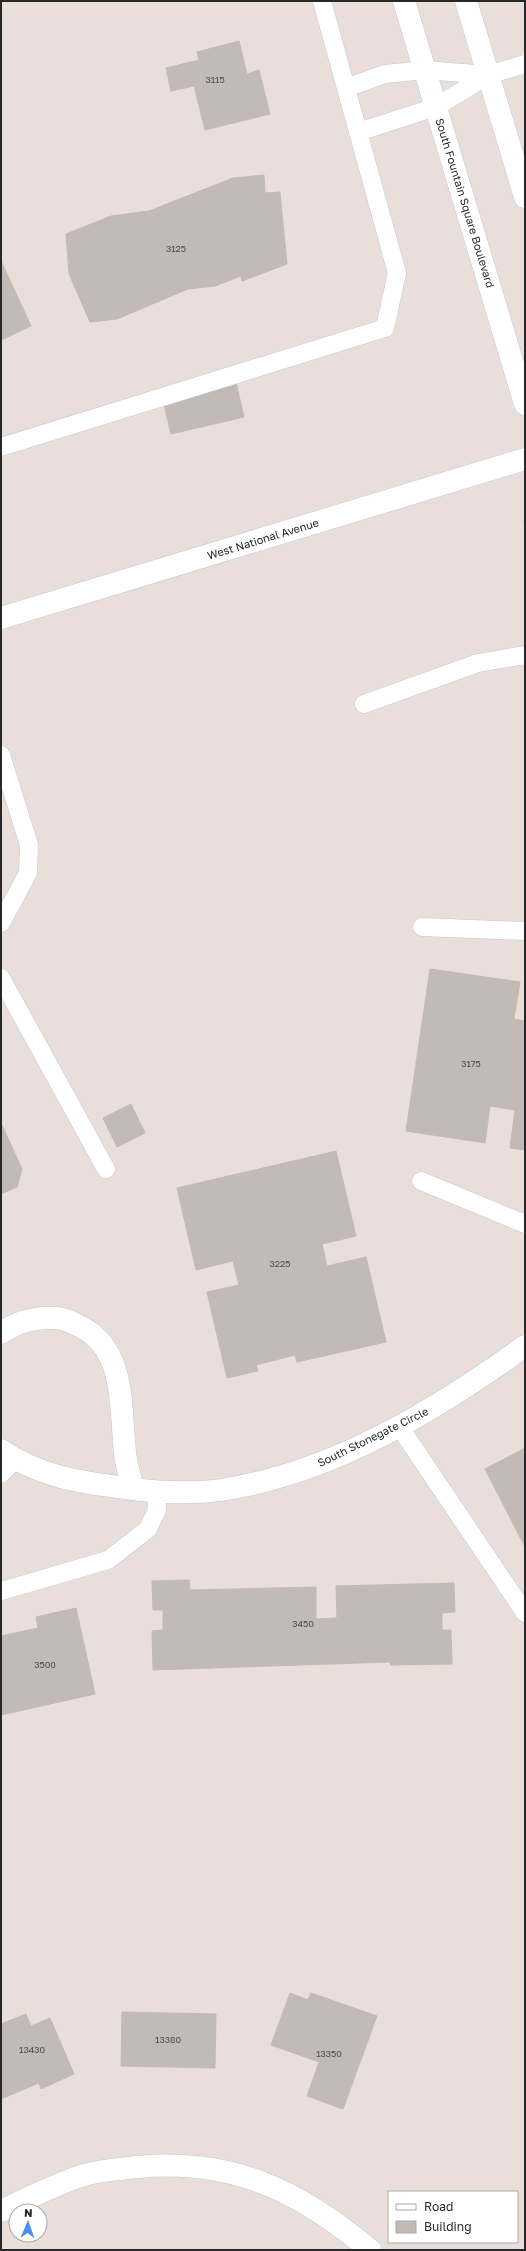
<svg xmlns="http://www.w3.org/2000/svg" width="526" height="2251" viewBox="0 0 526 2251" font-family="'Golos Text',sans-serif">
  <style>
    .building { fill: #c1bab6; stroke: #c4bab4 }
    .lines { fill: none; stroke-linecap: round; stroke-linejoin: round }
    .service-casing { stroke: #c2c9d0; stroke-width: 19 }
    .minor-casing { stroke: #c2c9d0; stroke-width: 23 }
    .secondary-casing { stroke: #c2c9d0; stroke-width: 23 }
    .path { stroke: #bebebe; stroke-width: 2.5; stroke-dasharray: 3 2; stroke-linecap: butt }
    .service { stroke: #fff; stroke-width: 18 }
    .minor { stroke: #fff; stroke-width: 22 }
    .secondary { stroke: #fff; stroke-width: 22 }
    .labels { text-anchor: middle; stroke-width: 3; stroke-linejoin: round; paint-order: stroke }
    .number-label { font-size: 9px; fill: #4e4c4b }
    .street-label { font-size: 11px; fill: #272727; stroke: #fff }
  </style>
  <rect width="100%" height="100%" fill="#e9deda"/>
  <g class="building">
    <path d="M239,41L247,74L259,70L270,114L205,130L194,86L171,91L166,68L199,60L197,52Z"/>
    <path d="M264,175L265,193L280,192L287,264L245,280L242,281L241,276L215,286L188,289L117,319L90,322L69,274L66,234L111,216L149,211L233,178Z"/>
    <path d="M1,261L31,326L1,340Z"/>
    <path d="M236,383L244,417L171,434L163,400Z"/>
    <path d="M430,969L520,982L514,1019L525,1021V1150L510,1148L515,1110L490,1106L485,1143L406,1131Z"/>
    <path d="M131,1104L145,1133L117,1147L103,1118Z"/>
    <path d="M1,1123L22,1169L17,1187L1,1194Z"/>
    <path d="M336,1151L356,1236L322,1244L327,1266L366,1257L386,1342L297,1362L295,1355L256,1365L258,1371L227,1378L207,1292L239,1285L233,1261L196,1270L177,1188Z"/>
    <path d="M525,1448V1547L485,1469Z"/>
    <path d="M189,1580L190,1590L316,1587V1619L337,1618L336,1586L454,1583L455,1612L442,1613V1630H451L452,1664L391,1665L390,1662L153,1670L152,1631L163,1630V1610H153L152,1581Z"/>
    <path d="M76,1608L95,1694L1,1715V1636L38,1628L36,1617Z"/>
    <path d="M290,1993L308,2000L311,1993L377,2016L343,2109L307,2096L319,2062L271,2045Z"/>
    <path d="M122,2012L216,2014L215,2068L121,2066Z"/>
    <path d="M26,2014L31,2026L50,2018L74,2074L41,2089L39,2083L1,2099V2024Z"/>
  </g>
  <g class="lines">
    <g class="service-casing">
      <g id="service">
        <path d="M346,88L385,74L425,70L488,75"/>
        <path d="M358,132L436,107L488,75L525,64"/>
        <path d="M1,447L385,328L397,273L322,1"/>
        <path d="M364,704L478,663L525,655"/>
        <path d="M1,755L29,845L28,873L1,923"/>
        <path d="M422,927L525,931"/>
        <path d="M1,978L106,1169"/>
        <path d="M421,1181L525,1224"/>
        <path d="M399,1426L525,1613"/>
        <path d="M1,1474L15,1460"/>
        <path d="M1,1591L108,1560L148,1529L157,1510L156,1492"/>
      </g>
    </g>
    <g class="minor-casing">
      <g id="minor">
        <path d="M404,1L525,404"/>
        <path d="M466,1L525,197"/>
        <path d="M1,1333C18,1321 35,1317 56,1318C66,1319 72,1322 81,1327C129,1351 119,1415 126,1460C128,1470 131,1480 133,1489C86,1483 41,1478 1,1450"/>
        <path d="M133,1489C164,1493 196,1494 227,1489C336,1471 436,1410 525,1346"/>
        <path d="M1,2211C28,2198 56,2184 84,2175C102,2170 120,2169 138,2167C232,2158 300,2191 370,2250"/>
      </g>
    </g>
    <g class="secondary-casing">
      <path id="secondary" d="M1,618L525,459"/>
    </g>
    <path class="path" d="M524,522L525,521"/>
    <use href="#service" class="service"/>
    <use href="#minor" class="minor"/>
    <use href="#secondary" class="secondary"/>
  </g>
  <g class="labels">
    <g class="number-label">
      <text x="215" y="83">3115</text>
      <text x="176" y="252">3125</text>
      <text x="471" y="1067">3175</text>
      <text x="280" y="1267">3225</text>
      <text x="303" y="1627">3450</text>
      <text x="45" y="1668">3500</text>
      <text x="168" y="2043">13380</text>
      <text x="32" y="2053">13430</text>
      <text x="329" y="2057">13350</text>
    </g>
    <g class="street-label">
      <text transform="translate(465 203) rotate(73)" y="4">South Fountain Square Boulevard</text>
      <text transform="translate(263 539) rotate(-17)" y="4">West National Avenue</text>
      <text transform="translate(373 1437) rotate(-26)" y="4">South Stonegate Circle</text>
    </g>
  </g>
  <rect width="526" height="2251" fill="none" stroke="#272727" stroke-width="4"/>
  <rect x="388" y="2191" width="130" height="52" fill="#ffffff" stroke="#a9a9a9"/>
  <rect x="396" y="2204" width="20" height="6" fill="#ffffff" stroke="#a9a9a9"/>
  <text x="424" y="2211" font-size="12" fill="#272727">Road</text>
  <rect x="396" y="2221" width="20" height="12" fill="#c1bab6" stroke="#a9a9a9"/>
  <text x="424" y="2231" font-size="12" fill="#272727">Building</text>
  <g transform="translate(28 2223) rotate(2)"><circle r="19" fill="#ffffff" stroke="#a9a9a9"/>
  <path d="M0-3L7 15L0 10L-7 15Z" fill="#4791e9"/>
  <text y="-6" font-size="11" font-weight="bold" text-anchor="middle" fill="#272727">N</text>
  </g>
</svg>
